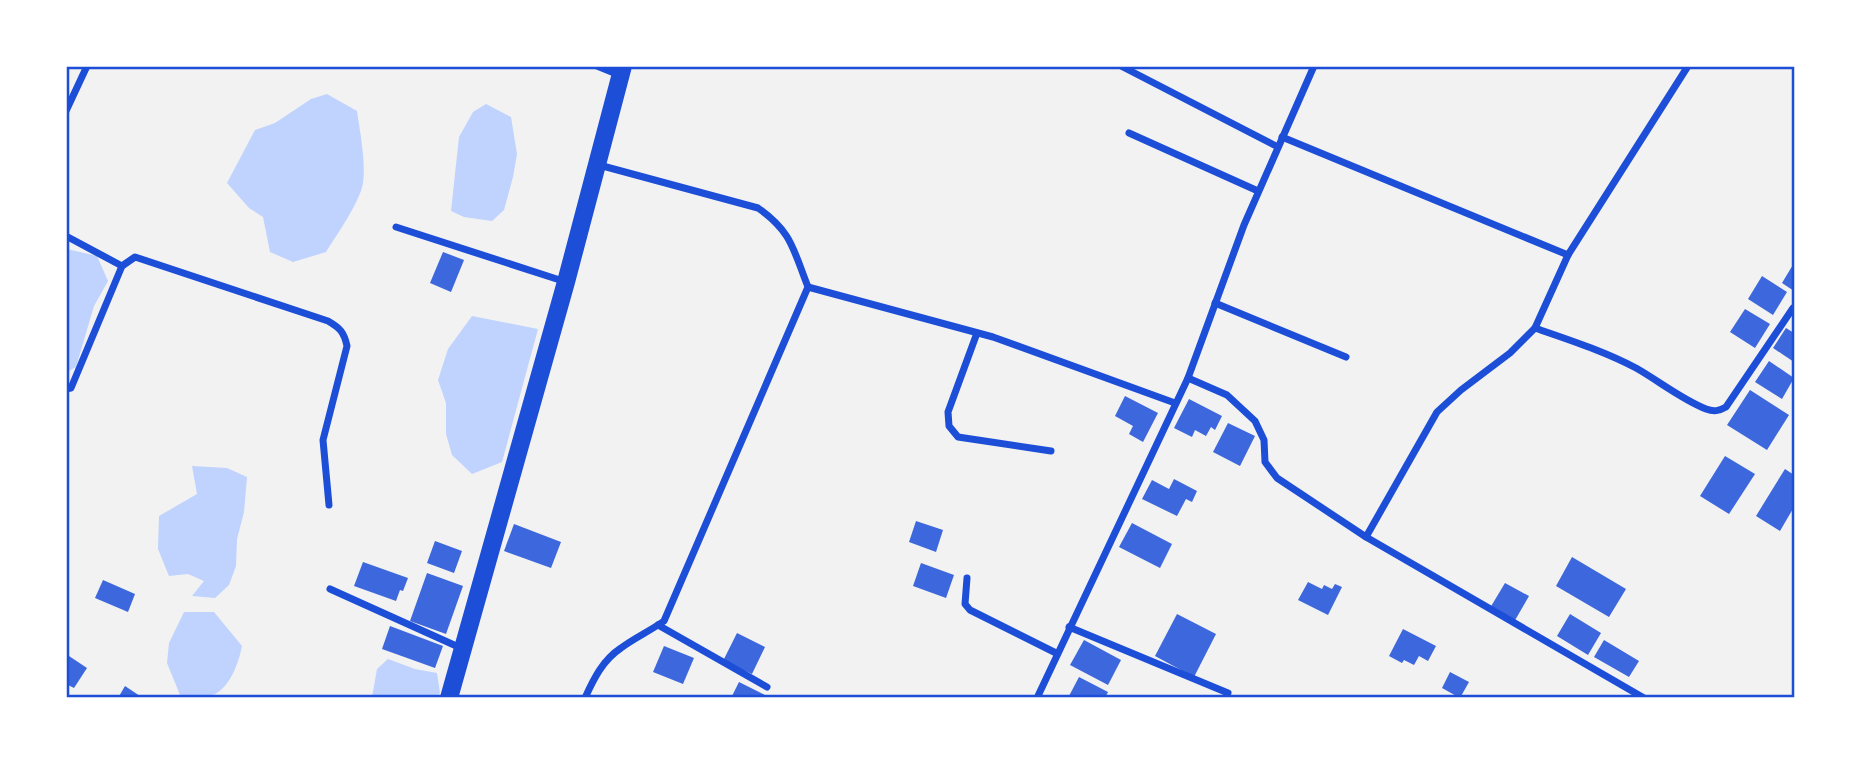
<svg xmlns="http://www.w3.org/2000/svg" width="1861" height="764" viewBox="0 0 1861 764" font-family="Helvetica,sans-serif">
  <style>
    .water { fill: #bfd3fe }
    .building { fill: #3d67dc }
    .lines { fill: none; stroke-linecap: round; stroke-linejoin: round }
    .minor { stroke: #1d4ed8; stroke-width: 7 }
    .primary { stroke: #1d4ed8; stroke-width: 18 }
    .neatline { fill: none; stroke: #1d4ed8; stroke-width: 2.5 }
  </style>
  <rect width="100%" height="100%" fill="#f2f2f2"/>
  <g class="water">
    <path d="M327,94L357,111C360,132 366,162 363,183C360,202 336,236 326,252L293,262L270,252L263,217L249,208L227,183L255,130L275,123L311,99Z"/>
    <path d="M486,104L511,117L517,154L513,177L504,210L492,221L464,217L451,211L459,137L473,112Z"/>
    <path d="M67,249L97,256L108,281L94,306L76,367L67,372Z"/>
    <path d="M472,316L538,329L502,462L472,474L452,455L446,434V403L438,380L448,349Z"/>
    <path d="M192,466L227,468L247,477L244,512L237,539L236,566L229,585L215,598L192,596L204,581L188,574L169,576L158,549L159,516L197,494Z"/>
    <path d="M184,612H214L242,646C238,666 227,696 204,697C196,697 188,695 180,695L167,663L169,643Z"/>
    <path d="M388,659L415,669L437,673L440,693L437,697H372L377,669Z"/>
  </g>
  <g class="building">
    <path d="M443,252L464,260L451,292L430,283Z"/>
    <path d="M1794,263V291L1782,283Z"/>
    <path d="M1762,276L1787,292L1773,315L1748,299Z"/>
    <path d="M1745,309L1770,324L1755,348L1730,332Z"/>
    <path d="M1786,328L1794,333V362L1773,348Z"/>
    <path d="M1769,361L1794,378L1782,399L1755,382Z"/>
    <path d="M1750,390L1789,415L1767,450L1727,425Z"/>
    <path d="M1125,396L1158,413L1143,442L1129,434L1133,426L1115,416Z"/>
    <path d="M1189,399L1222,416L1215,430L1211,427L1206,436L1195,430L1192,437L1174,428Z"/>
    <path d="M1228,423L1255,436L1240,466L1213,452Z"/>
    <path d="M1725,456L1755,474L1729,514L1700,496Z"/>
    <path d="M1785,469L1794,475V507L1780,531L1756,516Z"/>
    <path d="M1174,479L1197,491L1192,502L1186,499L1177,516L1142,499L1152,480L1169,489Z"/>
    <path d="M916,521L943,530L936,552L909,542Z"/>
    <path d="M1132,523L1172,544L1160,568L1119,547Z"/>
    <path d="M514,524L561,542L551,568L504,551Z"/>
    <path d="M435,541L462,551L454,573L427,563Z"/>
    <path d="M1572,557L1626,589L1609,617L1556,586Z"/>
    <path d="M363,562L408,578L403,591L400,590L396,601L354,586Z"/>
    <path d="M921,563L954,575L946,598L913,586Z"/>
    <path d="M427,573L463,586L446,634L410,621Z"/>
    <path d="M103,580L135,594L128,612L95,598Z"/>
    <path d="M1308,582L1322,589L1324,585L1332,589L1335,584L1342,587L1328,615L1298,600Z"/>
    <path d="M1505,583L1529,596L1514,622L1490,608Z"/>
    <path d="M1177,614L1216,634L1194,677L1155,656Z"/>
    <path d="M1570,614L1601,633L1588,655L1557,636Z"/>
    <path d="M390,626L443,646L435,668L382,649Z"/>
    <path d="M1403,629L1436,646L1428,661L1419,656L1414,665L1404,660L1402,663L1389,656Z"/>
    <path d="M737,633L765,647L752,674L723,661Z"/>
    <path d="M1084,640L1121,660L1108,685L1070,665Z"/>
    <path d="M1604,640L1639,661L1629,677L1594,657Z"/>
    <path d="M664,646L694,658L683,684L653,672Z"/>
    <path d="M69,656L87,668L74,688L66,684V659Z"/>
    <path d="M1450,672L1469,682L1460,698L1442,688Z"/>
    <path d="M1079,677L1108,692L1105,698L1069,696Z"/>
    <path d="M739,682L765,695L764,698H731Z"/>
    <path d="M125,686L143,698H118Z"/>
  </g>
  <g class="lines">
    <g class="minor">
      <path d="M597,66L619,75"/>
      <path d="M1121,66L1278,147"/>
      <path d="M66,111L87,66"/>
      <path d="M1129,133L1258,191"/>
      <path d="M1282,137L1568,255"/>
      <path d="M396,227L566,282"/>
      <path d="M66,236L122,266"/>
      <path d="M808,287L993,337L1175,403"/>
      <path d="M1215,303L1346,357"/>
      <path d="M1535,328C1569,340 1604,351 1636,368C1659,381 1681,399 1706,409C1714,412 1719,411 1726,407L1793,308"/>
      <path d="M977,333L948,412L949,426L958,437L1051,451"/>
      <path d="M1188,378L1227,395L1255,421L1264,440L1265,462L1277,478L1366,537L1644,698"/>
      <path d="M66,389L71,388L122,266L135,257L328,321C340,328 344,332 347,346L323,440L329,505"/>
      <path d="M1366,537L1437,412L1461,390L1510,353L1535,328L1568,255L1688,66"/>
      <path d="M967,578L965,604L970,610L1056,653"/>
      <path d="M330,589L463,649"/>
      <path d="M658,625L767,687"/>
      <path d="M1069,627L1228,693"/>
      <path d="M585,698C594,678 603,660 621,648C634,638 650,631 664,621L808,287C793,249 792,232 758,208L599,165"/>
      <path d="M1037,698L1188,378L1244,225L1314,66"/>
    </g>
    <path class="primary" d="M449,698L566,282L623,66"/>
  </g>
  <rect width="1861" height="764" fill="none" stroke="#ffffff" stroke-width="136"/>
  <rect x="68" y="68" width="1725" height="628" class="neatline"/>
</svg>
